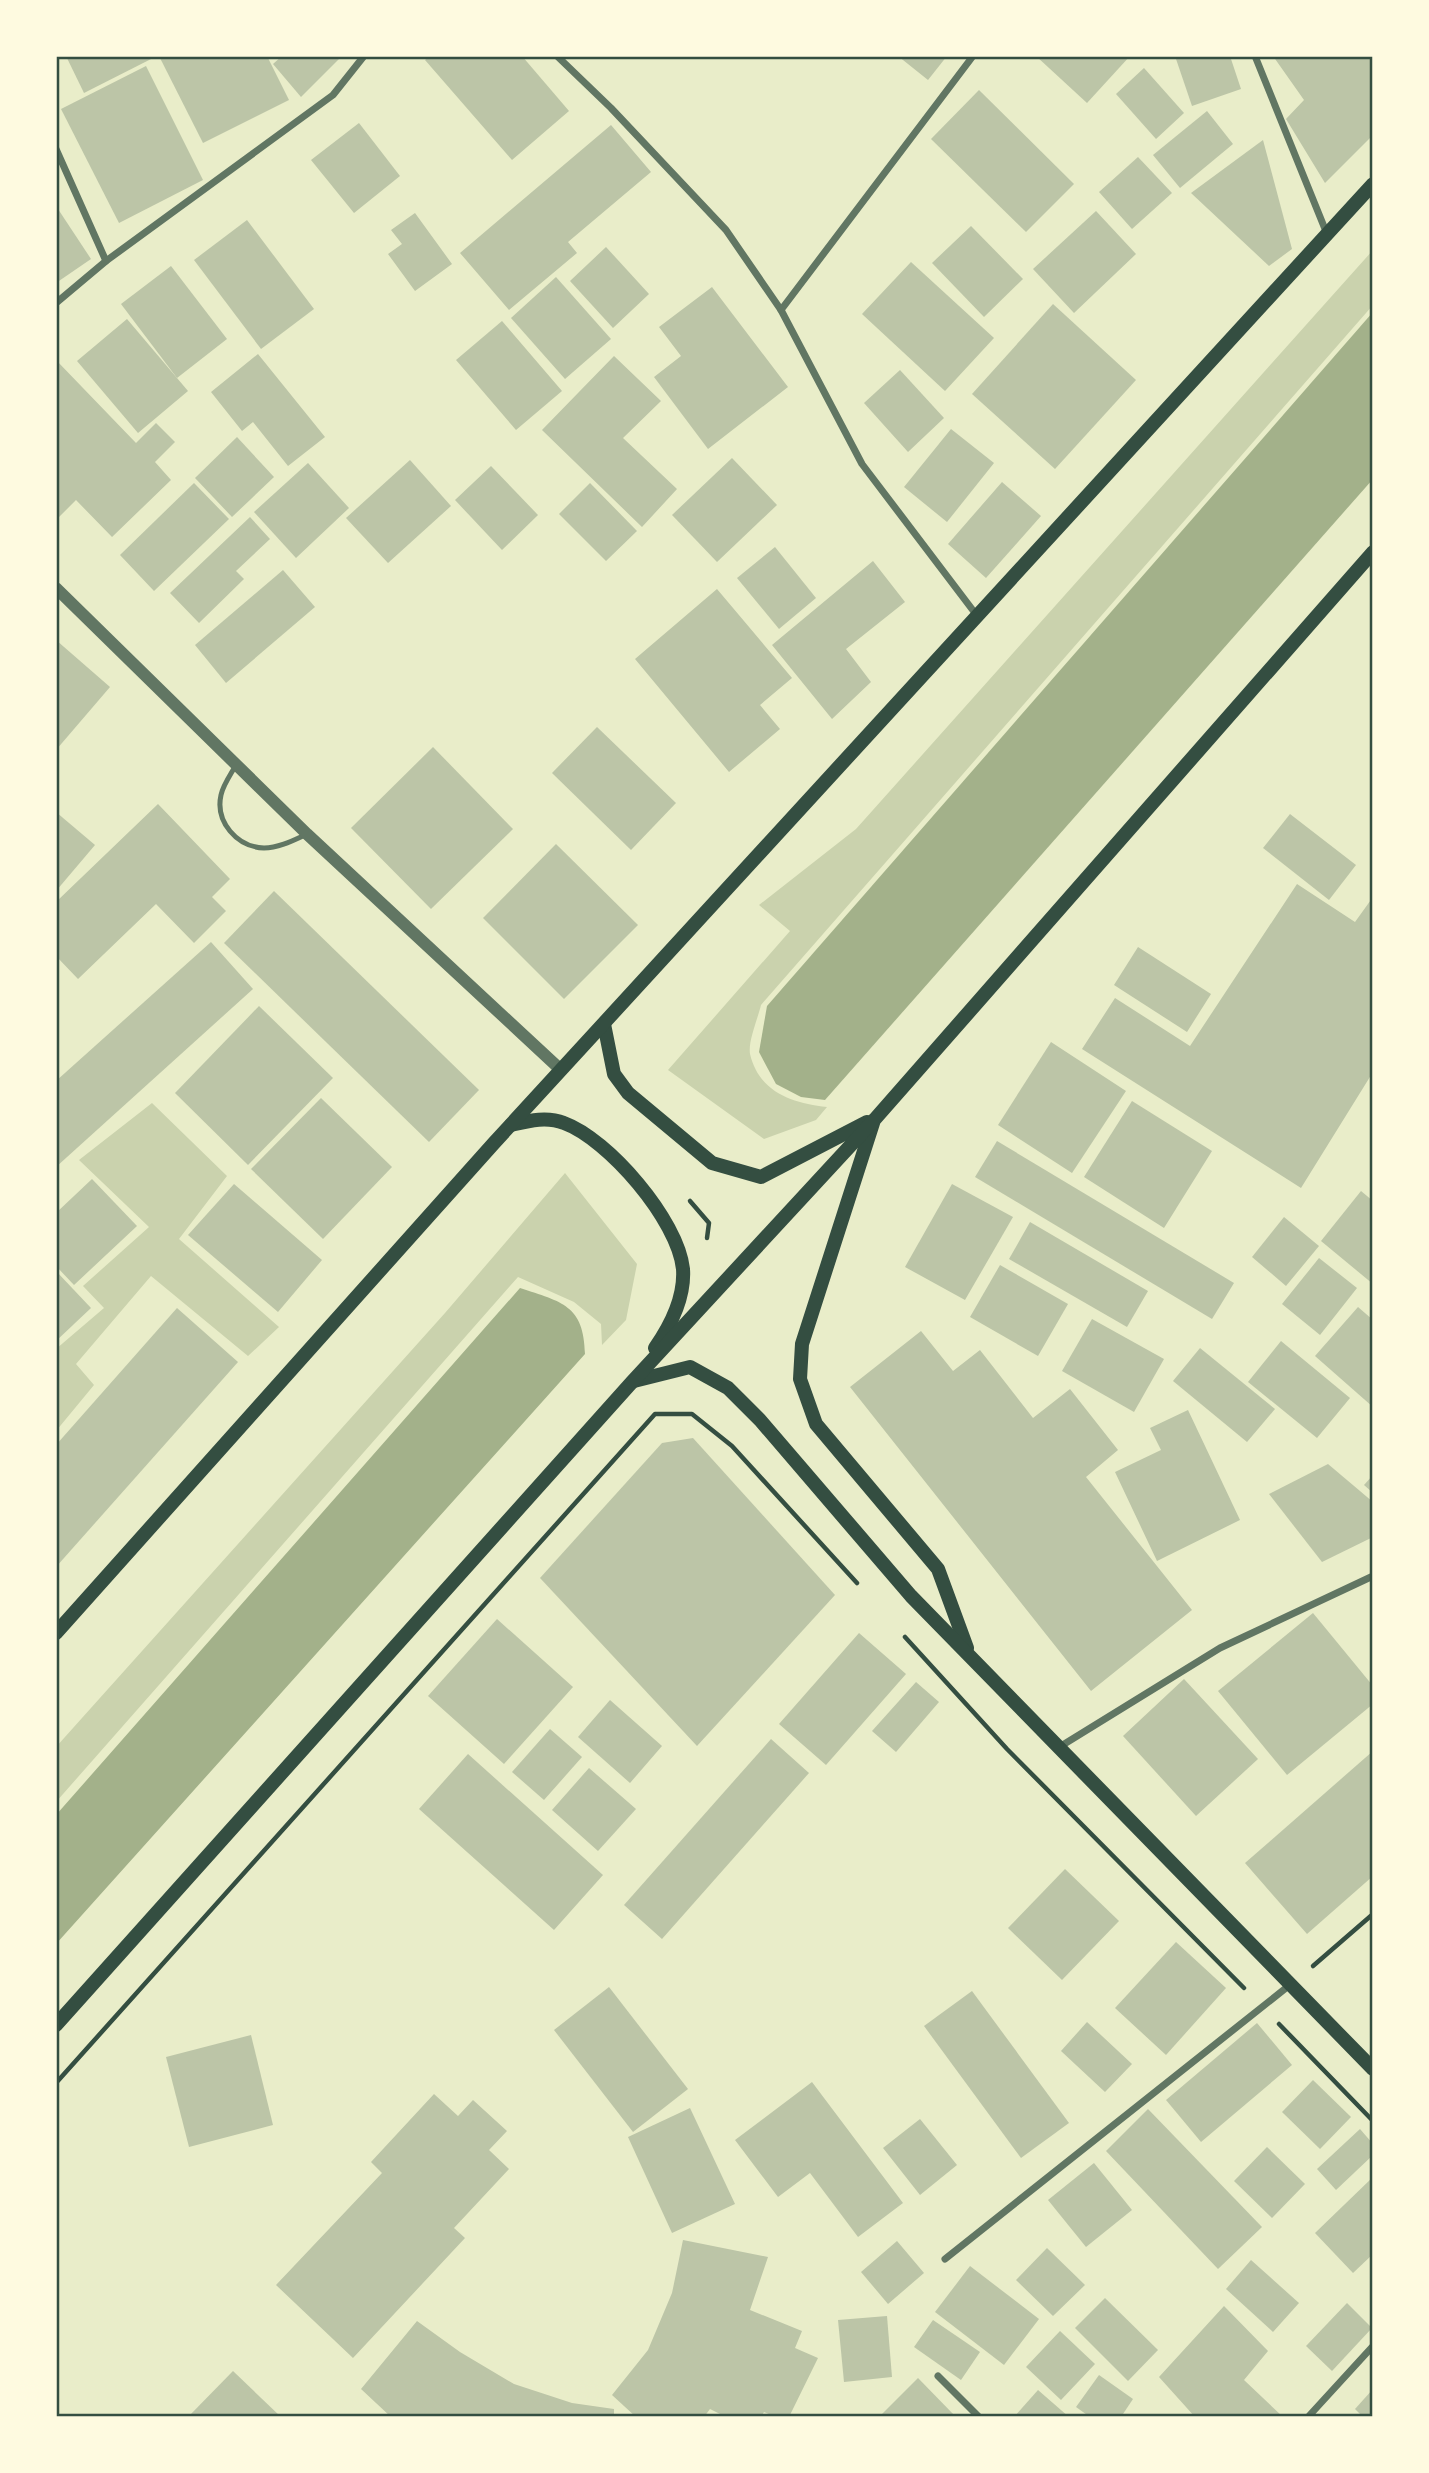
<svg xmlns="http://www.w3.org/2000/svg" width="1429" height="2473" viewBox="0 0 1429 2473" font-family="Montserrat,sans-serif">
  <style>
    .green { fill: #cad2ad }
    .water { fill: #a3b18a }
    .building { fill: #bcc5a7 }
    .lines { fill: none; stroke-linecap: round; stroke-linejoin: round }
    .path { stroke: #344e41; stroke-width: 4.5 }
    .service { stroke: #617663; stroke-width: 5 }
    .minor { stroke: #617663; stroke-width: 7 }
    .tertiary { stroke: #617663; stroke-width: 12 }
    .secondary { stroke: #344e41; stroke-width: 14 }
    .neatline { fill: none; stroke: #344e41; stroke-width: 2.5 }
  </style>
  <rect width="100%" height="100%" fill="#e9edc9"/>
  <g class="green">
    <path d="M1373,250V305L761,1005C758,1018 748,1041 750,1054C759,1092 792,1103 827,1107L816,1120L764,1139L668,1070L790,931L759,905L856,829Z"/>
    <path d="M152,1103L227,1176L179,1239L279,1327L248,1356L151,1276L76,1364L94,1385L56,1431V1349L104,1308L83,1286L149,1227L79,1160Z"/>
    <path d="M565,1173L637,1264L626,1320L602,1345L601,1324L574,1302L518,1277L56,1802V1747L445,1313Z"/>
  </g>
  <g class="water">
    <path d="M1373,312V479L825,1100L801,1097L776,1084L759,1052L767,1006Z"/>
    <path d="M520,1288C562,1302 584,1305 585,1354L56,1944V1815Z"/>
  </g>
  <g class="building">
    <path d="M66,56H157L84,93Z"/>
    <path d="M159,56H267L289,100L203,143Z"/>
    <path d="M282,56H342L301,97L273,64Z"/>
    <path d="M430,56H522L569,111L512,160L425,60Z"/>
    <path d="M898,56H947L928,80Z"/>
    <path d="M1036,56H1130L1087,103Z"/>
    <path d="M1175,56H1230L1241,89L1192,106Z"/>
    <path d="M1273,56H1373V135L1325,183L1286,119L1304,100Z"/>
    <path d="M146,66L203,180L119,223L61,109Z"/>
    <path d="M1144,68L1184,113L1156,139L1116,94Z"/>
    <path d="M979,90L1074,184L1026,232L931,139Z"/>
    <path d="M1207,111L1233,144L1180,188L1153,155Z"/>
    <path d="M359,123L400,176L354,213L311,160Z"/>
    <path d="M611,125L651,172L568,242L577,253L509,310L460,253Z"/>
    <path d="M1263,140L1292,249L1269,266L1191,193Z"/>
    <path d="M1138,157L1172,193L1132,229L1099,192Z"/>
    <path d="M56,206L91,259L56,283Z"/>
    <path d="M1096,211L1136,254L1074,313L1033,269Z"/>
    <path d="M415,213L452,264L415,291L388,254L402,244L391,230Z"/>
    <path d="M247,220L314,309L261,349L194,260Z"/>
    <path d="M971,226L1023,279L984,317L932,263Z"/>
    <path d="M606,247L649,294L613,328L570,281Z"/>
    <path d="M911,262L994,338L945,391L862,314Z"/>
    <path d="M171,266L227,339L177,378L121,304Z"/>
    <path d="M556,277L611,339L565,379L511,318Z"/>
    <path d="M712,287L788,387L708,449L654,377L681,356L659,327Z"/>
    <path d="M1053,304L1136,380L1055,469L972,394Z"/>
    <path d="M127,319L188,391L138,433L77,361Z"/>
    <path d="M502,321L562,391L516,430L456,360Z"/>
    <path d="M258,354L325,437L288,466L253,422L242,431L211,392Z"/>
    <path d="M614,356L661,401L623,438L677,489L642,527L542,430Z"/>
    <path d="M56,360L136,443L156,423L175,442L155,462L171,480L112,537L76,500L56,520Z"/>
    <path d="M900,370L944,418L908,452L864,403Z"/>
    <path d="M951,429L994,463L947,522L904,487Z"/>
    <path d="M237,437L274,477L232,517L195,478Z"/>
    <path d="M732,458L777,505L717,562L672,515Z"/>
    <path d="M410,460L451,506L388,563L346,518Z"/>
    <path d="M308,463L349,508L296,558L254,512Z"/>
    <path d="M491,466L538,515L502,550L455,500Z"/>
    <path d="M1002,482L1041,516L986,578L948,544Z"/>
    <path d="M194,483L229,519L154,591L120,555Z"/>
    <path d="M590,483L637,531L606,561L559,514Z"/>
    <path d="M250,517L270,539L236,571L244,579L199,623L170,593Z"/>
    <path d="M775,547L816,598L779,629L737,578Z"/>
    <path d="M873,561L905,602L846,649L871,682L832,719L772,645Z"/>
    <path d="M283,570L315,607L226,683L195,645Z"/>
    <path d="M717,589L792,678L760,705L780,729L729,772L635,659Z"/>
    <path d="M56,640L110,687L56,750Z"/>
    <path d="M597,727L676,803L631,850L552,773Z"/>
    <path d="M433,747L513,829L431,909L351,828Z"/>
    <path d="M158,804L230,879L212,897L226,911L194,943L156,904L78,979L56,956V902Z"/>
    <path d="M56,812L95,845L56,891Z"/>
    <path d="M1290,814L1356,865L1329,900L1263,848Z"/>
    <path d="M556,844L638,925L564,999L483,918Z"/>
    <path d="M1297,884L1355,922L1373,897V1072L1301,1188L1082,1049L1115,998L1190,1046Z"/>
    <path d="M274,891L479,1090L429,1142L224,943Z"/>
    <path d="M211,942L253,989L56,1167V1081Z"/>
    <path d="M1138,947L1211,994L1187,1032L1114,985Z"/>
    <path d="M259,1006L333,1078L248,1165L175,1093Z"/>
    <path d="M1051,1042L1126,1091L1072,1173L998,1125Z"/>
    <path d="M321,1098L392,1167L323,1239L251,1169Z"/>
    <path d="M1132,1101L1212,1151L1164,1228L1084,1177Z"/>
    <path d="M997,1141L1234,1283L1212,1319L975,1177Z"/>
    <path d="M92,1179L137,1226L74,1285L56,1266V1213Z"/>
    <path d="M234,1184L322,1260L278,1312L188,1235Z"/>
    <path d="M952,1184L1013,1217L965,1300L905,1267Z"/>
    <path d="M1361,1191L1373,1201V1284L1321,1241Z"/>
    <path d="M1284,1217L1319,1246L1286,1286L1252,1257Z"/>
    <path d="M1030,1222L1148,1291L1127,1327L1009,1259Z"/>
    <path d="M1319,1258L1357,1288L1320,1335L1282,1304Z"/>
    <path d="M1000,1265L1068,1304L1038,1356L970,1317Z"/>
    <path d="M56,1271L91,1308L56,1341Z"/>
    <path d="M1358,1307L1373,1320V1407L1315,1356Z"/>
    <path d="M177,1308L238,1362L56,1567V1445Z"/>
    <path d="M1092,1319L1164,1359L1134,1412L1062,1371Z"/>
    <path d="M921,1331L953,1371L980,1350L1033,1418L1070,1389L1118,1450L1086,1477L1192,1610L1091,1691L850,1387Z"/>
    <path d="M1281,1341L1350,1398L1317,1438L1248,1382Z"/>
    <path d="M1200,1348L1275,1409L1247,1442L1173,1381Z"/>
    <path d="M1188,1410L1240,1520L1157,1561L1115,1472L1161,1450L1150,1428Z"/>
    <path d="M693,1438L835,1595L697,1746L540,1578L662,1443Z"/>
    <path d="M1328,1464L1373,1502V1537L1322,1562L1269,1494Z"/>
    <path d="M1373,1475V1493L1364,1485Z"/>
    <path d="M1313,1613L1373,1686V1704L1287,1775L1218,1691Z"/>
    <path d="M497,1619L573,1687L504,1764L428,1696Z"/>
    <path d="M859,1633L906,1674L826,1765L779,1724Z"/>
    <path d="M1184,1679L1258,1759L1196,1816L1123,1736Z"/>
    <path d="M916,1682L939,1702L896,1752L872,1731Z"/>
    <path d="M610,1700L662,1746L630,1783L578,1737Z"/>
    <path d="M550,1729L582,1757L544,1800L512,1772Z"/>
    <path d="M771,1739L809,1773L662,1939L624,1905Z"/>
    <path d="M1373,1751V1876L1307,1934L1245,1863Z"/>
    <path d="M468,1754L603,1875L554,1930L419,1809Z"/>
    <path d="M589,1768L636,1809L598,1851L552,1810Z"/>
    <path d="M1065,1869L1119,1921L1062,1980L1008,1928Z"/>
    <path d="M1176,1942L1226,1988L1166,2055L1115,2008Z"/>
    <path d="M609,1987L688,2089L633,2132L554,2030Z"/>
    <path d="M972,1991L1069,2123L1021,2158L924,2026Z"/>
    <path d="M1087,2022L1132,2064L1105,2092L1061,2051Z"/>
    <path d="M1257,2023L1292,2065L1201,2142L1166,2100Z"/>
    <path d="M251,2035L273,2125L189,2147L166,2057Z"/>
    <path d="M1313,2080L1351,2117L1320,2149L1282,2112Z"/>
    <path d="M812,2082L903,2203L858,2237L810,2173L778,2197L735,2140Z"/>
    <path d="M434,2094L458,2116L473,2100L507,2131L489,2150L509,2169L454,2228L465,2238L353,2358L276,2285L382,2173L371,2162Z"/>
    <path d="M690,2108L735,2204L672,2233L628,2137Z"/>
    <path d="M1148,2109L1262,2227L1218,2269L1106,2151Z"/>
    <path d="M920,2119L957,2165L920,2195L883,2148Z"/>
    <path d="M1360,2129L1373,2144V2155L1336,2190L1317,2169Z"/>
    <path d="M1267,2147L1305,2184L1272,2218L1234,2181Z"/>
    <path d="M1094,2163L1132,2210L1086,2247L1048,2200Z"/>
    <path d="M1373,2177V2254L1353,2273L1315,2233Z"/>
    <path d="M683,2240L768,2257L750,2310L802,2331L795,2348L818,2358L789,2417H776L764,2412L761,2417H726L710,2409L704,2417H636L612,2395L648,2350L672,2293Z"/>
    <path d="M897,2241L924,2273L888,2304L861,2272Z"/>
    <path d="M1047,2248L1085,2285L1053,2316L1016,2280Z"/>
    <path d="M1251,2260L1299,2303L1273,2332L1226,2289Z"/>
    <path d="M970,2266L1039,2319L1004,2365L935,2312Z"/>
    <path d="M1105,2298L1158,2350L1128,2381L1075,2328Z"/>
    <path d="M1347,2303L1372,2328L1332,2371L1306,2346Z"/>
    <path d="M1224,2306L1268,2351L1244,2380L1283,2417H1195L1159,2377Z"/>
    <path d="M887,2316L892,2377L844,2382L838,2320Z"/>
    <path d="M933,2320L980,2352L961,2380L914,2347Z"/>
    <path d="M417,2321L460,2352L514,2384L572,2403L614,2409V2417H391L361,2389Z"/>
    <path d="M1060,2331L1095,2364L1061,2400L1026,2367Z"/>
    <path d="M233,2371L281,2417H188Z"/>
    <path d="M1099,2375L1133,2399L1121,2417H1090L1076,2407Z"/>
    <path d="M918,2378L956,2417H879Z"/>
    <path d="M1373,2389V2417H1363L1355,2409Z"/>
    <path d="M1038,2390L1069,2417H1014Z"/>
  </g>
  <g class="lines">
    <g class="path">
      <path d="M690,1201L709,1223L707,1238"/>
      <path d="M905,1637L1007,1749L1244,1988"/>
      <path d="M1313,1966L1373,1914"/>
      <path d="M1279,2024L1373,2121"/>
      <path d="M56,2083L655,1414H692L732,1446L857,1583"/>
    </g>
    <path class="service" d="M236,765C231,774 223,785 221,795C215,822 237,847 264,848C279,848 294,840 307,834"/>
    <g class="minor">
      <path d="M557,56L611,108L726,230L781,310L862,464L978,617"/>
      <path d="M1255,56L1327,234"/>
      <path d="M56,149L106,261"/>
      <path d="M56,303L106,261L333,95L364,56"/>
      <path d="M781,310L973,56"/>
      <path d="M1061,1746L1220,1648L1373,1576"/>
      <path d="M945,2259L1291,1984"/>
      <path d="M938,2376L979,2417"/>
      <path d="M1308,2417L1373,2346"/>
    </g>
    <path class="tertiary" d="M56,588L307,834L561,1070"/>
    <g class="secondary">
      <path d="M604,1024L614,1074L628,1093L712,1163L761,1177L867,1122"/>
      <path d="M873,1123L802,1344L800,1379L816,1424L938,1569L967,1648"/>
      <path d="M511,1125C528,1121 546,1116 564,1123C608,1139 678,1220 683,1269C685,1298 671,1325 655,1348"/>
      <path d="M634,1381L690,1367L728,1388L760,1420L911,1596L1373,2069"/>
      <path d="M56,1633L494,1143L1373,184"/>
      <path d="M56,2025L632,1382L875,1119L1373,552"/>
    </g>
  </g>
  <rect width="1429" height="2473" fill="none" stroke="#fefae0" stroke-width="116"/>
  <rect x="58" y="58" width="1313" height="2357" class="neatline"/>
</svg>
